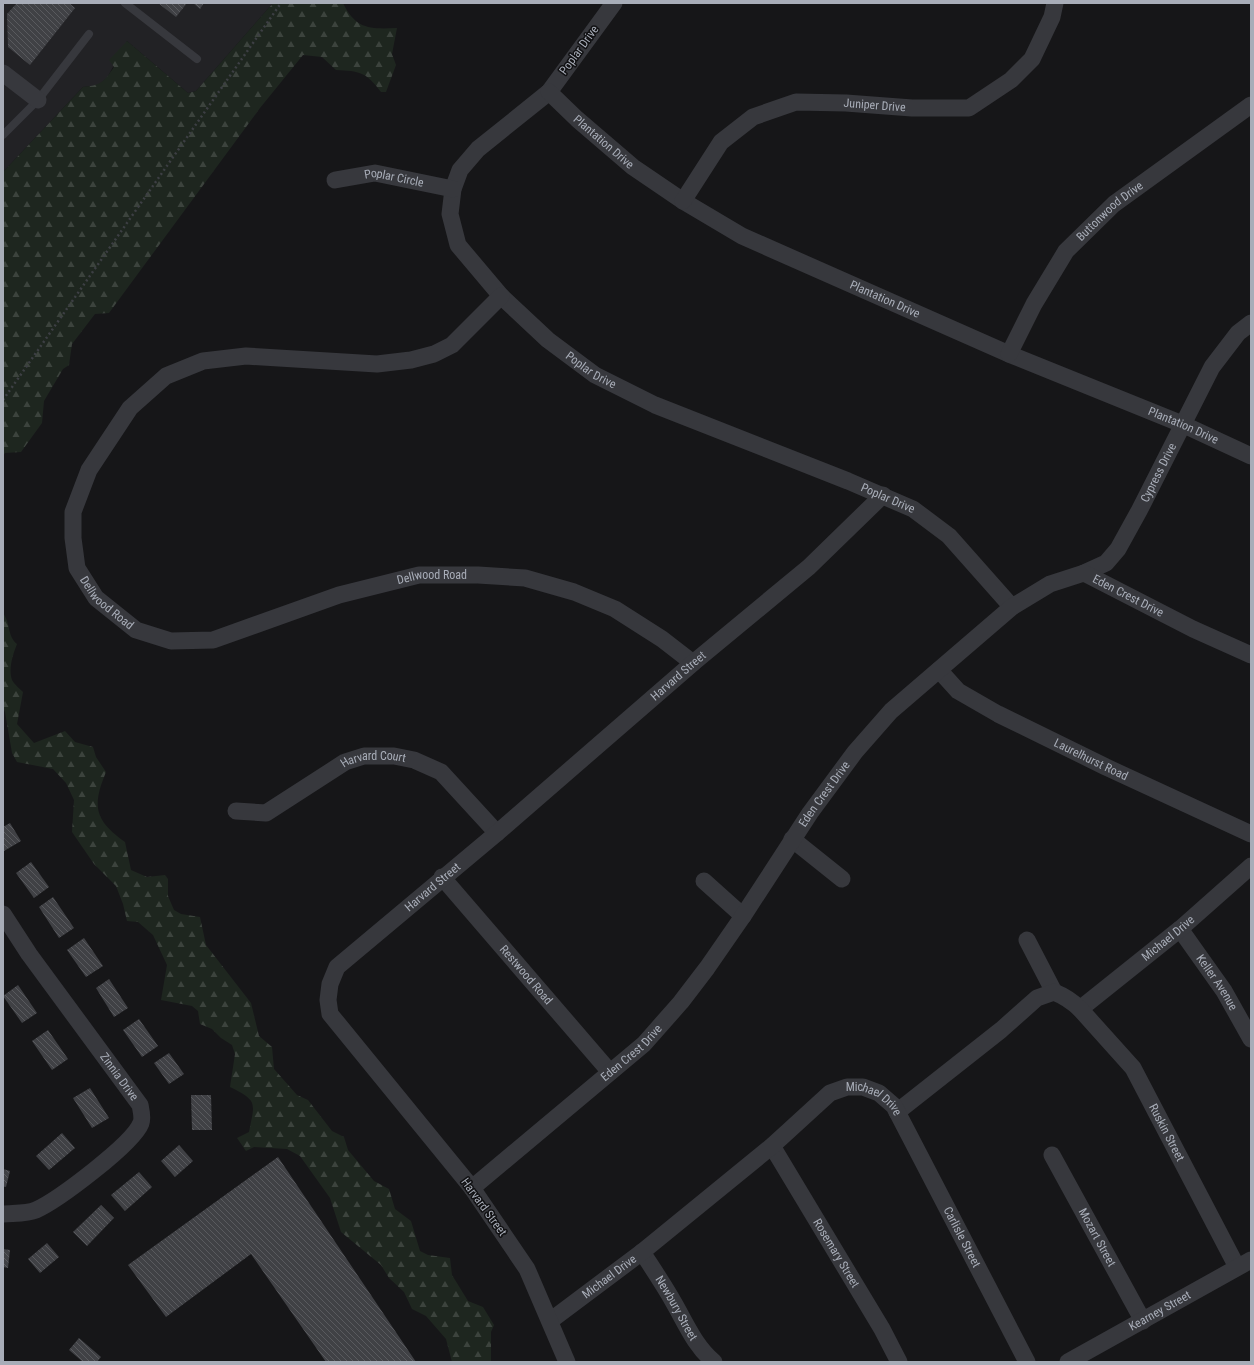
<svg xmlns="http://www.w3.org/2000/svg" width="1254" height="1365" viewBox="0 0 1254 1365" font-family="'Roboto Condensed',sans-serif">
  <style>
    .built { fill: #222225 }
    .forest { fill: url(#forest-firs) }
    .building { fill: url(#building-back-hatch) }
    .lines { fill: none; stroke-linecap: round; stroke-linejoin: round }
    .path { stroke: #3d3f44; stroke-width: 2.5; stroke-dasharray: 2 3; stroke-linecap: butt }
    .service { stroke: #37383d; stroke-width: 8 }
    .minor { stroke: #37383d; stroke-width: 17 }
    .labels { text-anchor: middle; stroke-width: 3; stroke-linejoin: round; paint-order: stroke }
    .street-label { font-size: 12px; fill: #a8adb8; stroke: #111113 }
  </style>
  <defs>
    <pattern id="forest-firs" width="22" height="20" patternUnits="userSpaceOnUse"><rect width="22" height="20" fill="#1e261f"/><path d="M5 1l3.5 6h-7zM16 11l3.5 6h-7z" fill="#3c433d"/></pattern>
    <pattern id="building-back-hatch" width="6" height="6" patternUnits="userSpaceOnUse"><rect width="6" height="6" fill="#404145"/><path d="M-1 5l2 2M0 0l6 6M5-1l2 2" fill="none" stroke="#595a5e"/></pattern>
  </defs>
  <rect width="100%" height="100%" fill="#161618"/>
  <path class="built" d="M3,3H273L196,91L188,93L127,41L107,78L98,85L83,87L3,172Z"/>
  <g class="forest">
    <path d="M273,3H343C356,30 371,29 397,28L392,54L396,65L386,92H381C366,72 360,71 336,70L322,57L303,55L260,108L109,313L95,314L72,344L69,365L63,369L44,401L42,423L21,452L5,453L3,456V172L83,87C101,85 104,82 114,67L109,60L127,41L188,93L196,91Z"/>
    <path d="M3,613C11,624 7,636 17,644C13,654 8,669 12,680C14,684 20,689 23,692L17,724L34,743L65,731L75,742L93,747L96,757L106,772C92,806 94,820 125,842L131,870L147,877L165,875L168,879V896L174,910L181,914L200,917L206,945L251,1003L259,1036L272,1047L274,1069L297,1095L308,1100L332,1131L344,1137L348,1150L374,1181L389,1189L395,1209L411,1221L420,1251L428,1255L450,1258L452,1275L468,1301L483,1307L494,1325L491,1332V1362H452L446,1339L426,1316L412,1309L404,1292L389,1278L381,1265L341,1232L330,1198L300,1156L287,1149L254,1147L246,1151L237,1138L249,1132C255,1102 258,1101 230,1087L235,1054L232,1045L221,1038L212,1029L200,1024L198,1011L192,1006L161,1000L167,965L153,935L138,922L127,921L123,904L116,886L94,864L72,832L74,800L66,783L53,769L17,762L12,753L5,712L3,708Z"/>
  </g>
  <g class="building">
    <path d="M17,3H69L75,8L30,65L8,47L7,14Z"/>
    <path d="M158,3H187L176,17Z"/>
    <path d="M193,3H204L200,9Z"/>
    <path d="M10,823L21,841L4,851L3,827Z"/>
    <path d="M31,862L49,887L34,898L16,873Z"/>
    <path d="M53,897L74,928L59,938L39,907Z"/>
    <path d="M84,938L103,966L86,977L67,950Z"/>
    <path d="M109,979L128,1008L114,1017L96,988Z"/>
    <path d="M18,985L37,1013L22,1023L3,996Z"/>
    <path d="M139,1019L158,1046L142,1057L123,1030Z"/>
    <path d="M48,1030L68,1059L52,1070L32,1041Z"/>
    <path d="M169,1053L184,1074L169,1084L154,1063Z"/>
    <path d="M90,1088L109,1118L92,1128L73,1098Z"/>
    <path d="M191,1095H211L212,1130H192Z"/>
    <path d="M62,1133L75,1148L49,1170L36,1156Z"/>
    <path d="M179,1145L193,1161L175,1177L161,1161Z"/>
    <path d="M278,1157L416,1362H326L251,1254L166,1317L128,1265Z"/>
    <path d="M3,1169L10,1171L6,1187L3,1186Z"/>
    <path d="M139,1172L152,1187L125,1211L111,1195Z"/>
    <path d="M101,1205L114,1218L87,1246L73,1232Z"/>
    <path d="M47,1243L59,1257L40,1273L28,1259Z"/>
    <path d="M3,1249L10,1250L8,1268L3,1267Z"/>
    <path d="M79,1338L101,1357L97,1362H83L69,1350Z"/>
  </g>
  <g class="lines">
    <path class="path" d="M3,400L281,3"/>
    <g class="service">
      <path d="M125,3L197,59"/>
      <path d="M3,135L38,100L89,34"/>
    </g>
    <g class="minor">
      <path id="s1" d="M614,3L549,92L478,149L460,170L453,189L450,214L458,245L501,296L548,340L595,375L655,405L848,481L913,509L949,536L1012,607"/>
      <path d="M3,73L38,100"/>
      <path id="s2" d="M549,92L577,119L633,167L683,201L742,236L1009,354L1182,424L1251,456"/>
      <path id="s3" d="M335,180L375,173L453,189"/>
      <path id="s4" d="M683,201L721,142L753,117L796,102L846,103L912,108H969L1011,80L1032,59L1052,17L1055,3"/>
      <path id="s5" d="M501,296L452,345L434,354L411,360L377,364L246,356L203,361L166,376L130,408L89,470L73,512V538L77,568L96,598L136,630L171,641L213,640L339,595L419,575H478L525,578L574,592L615,609L662,639L693,663"/>
      <path id="s6" d="M1009,354L1034,304L1066,251L1114,204L1251,105"/>
      <path id="s7" d="M1084,573L1106,563L1118,549L1139,511L1212,367L1238,333L1251,323"/>
      <path id="s8" d="M939,670L958,691L998,714L1106,767L1251,834"/>
      <path id="s9" d="M236,811L266,813L345,762L364,756H394L414,760L441,772L497,833"/>
      <path d="M792,839L842,879"/>
      <path id="s10" d="M442,877L610,1072"/>
      <path d="M704,881L743,916"/>
      <path id="s11" d="M3,914L29,954L140,1105C141,1110 143,1118 141,1123C133,1144 58,1200 36,1210C27,1214 13,1213 3,1214"/>
      <path id="s12" d="M1180,929L1224,991L1251,1039"/>
      <path d="M1027,940L1054,992"/>
      <path id="s13" d="M1080,1009L1180,929L1251,866"/>
      <path id="s14" d="M897,1112L1001,1030L1037,998L1054,992C1064,996 1072,1001 1080,1009L1133,1068L1237,1267"/>
      <path id="s15" d="M772,1146L882,1329L899,1362"/>
      <path id="s16" d="M1052,1155L1143,1321"/>
      <path id="s17" d="M472,1188L644,1044L681,1002L707,968L743,916L810,813L855,752L891,711L1012,607L1050,584L1084,573L1193,629L1251,655"/>
      <path id="s18" d="M642,1252C653,1269 664,1285 674,1303C686,1324 695,1346 714,1362"/>
      <path id="s19" d="M550,1321L642,1252L772,1146L830,1093L847,1087H863L879,1093L894,1106L1027,1362"/>
      <path id="s20" d="M567,1362L527,1269L472,1188L330,1014L328,1000L330,984L337,967L497,833L693,663L809,567L883,495"/>
      <path id="s21" d="M1068,1362L1251,1260"/>
    </g>
  </g>
  <g class="labels">
    <g class="street-label">
      <text transform="translate(579 50) rotate(-54)" y="4">Poplar Drive</text>
      <text dy="4" stroke="none"><textPath href="#s4" startOffset="235">Juniper Drive</textPath></text>
      <text dy="4" stroke="none"><textPath href="#s2" startOffset="74">Plantation Drive</textPath></text>
      <text dy="4" stroke="none"><textPath href="#s3" startOffset="60">Poplar Circle</textPath></text>
      <text dy="4" stroke="none"><textPath href="#s6" startOffset="177">Buttonwood Drive</textPath></text>
      <text dy="4" stroke="none"><textPath href="#s2" startOffset="398">Plantation Drive</textPath></text>
      <text dy="4" stroke="none"><textPath href="#s1" startOffset="490">Poplar Drive</textPath></text>
      <text dy="4" stroke="none"><textPath href="#s2" startOffset="722">Plantation Drive</textPath></text>
      <text dy="4" stroke="none"><textPath href="#s7" startOffset="129">Cypress Drive</textPath></text>
      <text dy="4" stroke="none"><textPath href="#s1" startOffset="814">Poplar Drive</textPath></text>
      <text dy="4" stroke="none"><textPath href="#s5" startOffset="980">Dellwood Road</textPath></text>
      <text dy="4" stroke="none"><textPath href="#s17" startOffset="929">Eden Crest Drive</textPath></text>
      <text dy="4" stroke="none"><textPath href="#s5" startOffset="632">Dellwood Road</textPath></text>
      <text dy="4" stroke="none"><textPath href="#s20" startOffset="921">Harvard Street</textPath></text>
      <text dy="4" stroke="none"><textPath href="#s8" startOffset="178">Laurelhurst Road</textPath></text>
      <text dy="4" stroke="none"><textPath href="#s9" startOffset="153">Harvard Court</textPath></text>
      <text dy="4" stroke="none"><textPath href="#s17" startOffset="533">Eden Crest Drive</textPath></text>
      <text dy="4" stroke="none"><textPath href="#s20" startOffset="597">Harvard Street</textPath></text>
      <text dy="4" stroke="none"><textPath href="#s13" startOffset="113">Michael Drive</textPath></text>
      <text dy="4" stroke="none"><textPath href="#s10" startOffset="129">Restwood Road</textPath></text>
      <text dy="4" stroke="none"><textPath href="#s12" startOffset="65">Keller Avenue</textPath></text>
      <text dy="4" stroke="none"><textPath href="#s17" startOffset="209">Eden Crest Drive</textPath></text>
      <text dy="4" stroke="none"><textPath href="#s11" startOffset="200">Zinnia Drive</textPath></text>
      <text dy="4" stroke="none"><textPath href="#s19" startOffset="410">Michael Drive</textPath></text>
      <text dy="4" stroke="none"><textPath href="#s14" startOffset="382">Ruskin Street</textPath></text>
      <text transform="translate(484 1207) rotate(54)" y="4">Harvard Street</text>
      <text dy="4" stroke="none"><textPath href="#s19" startOffset="580">Carlisle Street</textPath></text>
      <text dy="4" stroke="none"><textPath href="#s16" startOffset="94">Mozart Street</textPath></text>
      <text dy="4" stroke="none"><textPath href="#s15" startOffset="125">Rosemary Street</textPath></text>
      <text dy="4" stroke="none"><textPath href="#s19" startOffset="74">Michael Drive</textPath></text>
      <text dy="4" stroke="none"><textPath href="#s18" startOffset="66">Newbury Street</textPath></text>
      <text dy="4" stroke="none"><textPath href="#s21" startOffset="105">Kearney Street</textPath></text>
    </g>
  </g>
  <rect width="1254" height="1365" fill="none" stroke="#a8adb8" stroke-width="8"/>
</svg>
